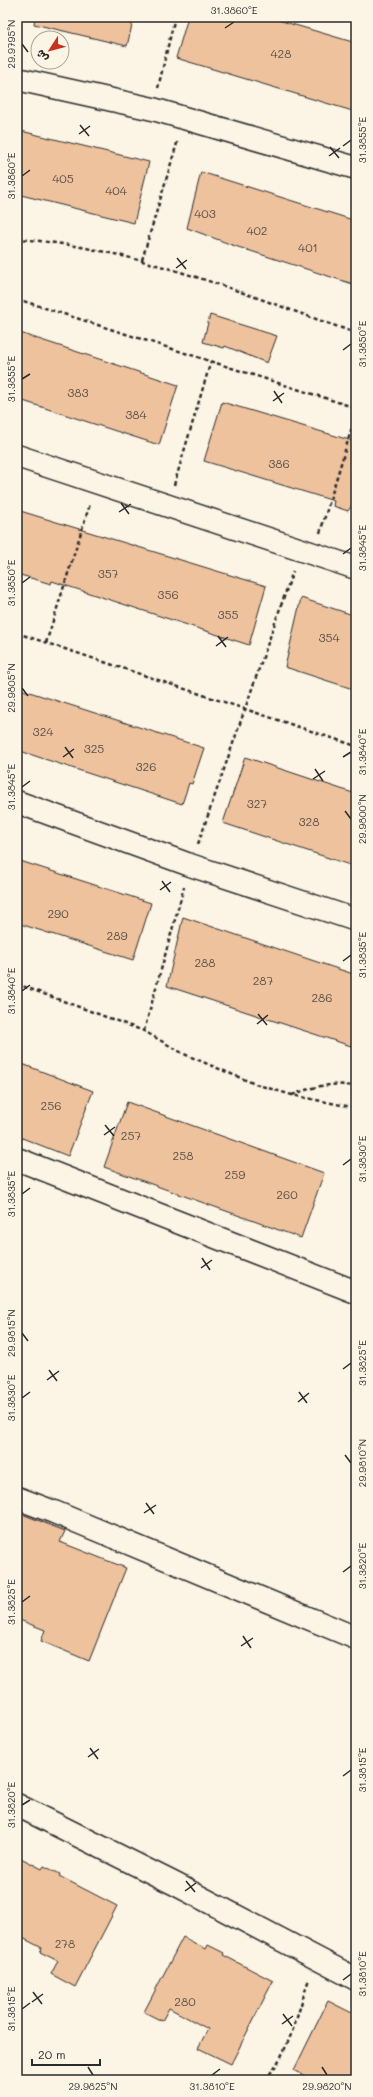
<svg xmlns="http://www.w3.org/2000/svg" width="373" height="2097" viewBox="0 0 373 2097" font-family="Mali,'Playpen Sans Arabic',sans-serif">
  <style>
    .building { fill: #efc29e; stroke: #2b2b2b }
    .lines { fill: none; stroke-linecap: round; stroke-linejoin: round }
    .minor-casing { stroke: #2b2b2b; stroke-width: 25 }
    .path { stroke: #2b2b2b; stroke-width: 2.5; stroke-dasharray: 4 3; stroke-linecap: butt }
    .minor { stroke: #fcf5e5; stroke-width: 22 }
    .ticks { fill: none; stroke: #2b2b2b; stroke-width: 1.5 }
    .labels { text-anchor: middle; stroke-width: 3; stroke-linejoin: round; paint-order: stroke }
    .number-label { font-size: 12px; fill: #5c5148 }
    .neatline { fill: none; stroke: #2b2b2b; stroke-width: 1.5 }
    .ticks-label { font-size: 10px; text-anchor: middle; fill: #2b2b2b }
  </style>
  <rect width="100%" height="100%" fill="#fcf5e5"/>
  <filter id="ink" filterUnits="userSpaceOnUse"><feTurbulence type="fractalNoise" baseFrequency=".025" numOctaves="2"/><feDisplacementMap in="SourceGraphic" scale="8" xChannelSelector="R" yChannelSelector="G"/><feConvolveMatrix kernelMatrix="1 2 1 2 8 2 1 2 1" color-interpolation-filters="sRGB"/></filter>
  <g filter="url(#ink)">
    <g class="building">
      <path d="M35,17H134L127,46L34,24Z"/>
      <path d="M188,17H268L356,43V112L176,58Z"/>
      <path d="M17,130L149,162L134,223L17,194Z"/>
      <path d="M201,172L356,221V285L235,246L187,228Z"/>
      <path d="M210,315L277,336L267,363L225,346L224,348L203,342Z"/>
      <path d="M17,332L178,385L159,445L17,399Z"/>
      <path d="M222,402L356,442V499L348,511L333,506L334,501L204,461Z"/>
      <path d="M17,510L266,586L249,645L52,581L51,584L17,574Z"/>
      <path d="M301,598L356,616V690L285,667Z"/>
      <path d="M17,688L204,748L192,784L189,783L182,804L17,750Z"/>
      <path d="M245,757L356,794V867L223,823Z"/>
      <path d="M17,860L151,903L133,960L17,923Z"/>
      <path d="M183,917L356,975V1031L351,1046L167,986Z"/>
      <path d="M17,1062L93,1091L68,1156L17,1136Z"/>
      <path d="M127,1102L324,1173L301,1238L104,1167Z"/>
      <path d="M17,1512L65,1531L60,1542L126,1568L89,1661L41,1641L45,1630L17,1619Z"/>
      <path d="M17,1856L42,1869L44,1866L60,1874L59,1876L117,1906L75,1987L51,1974L58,1961L40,1952L42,1948L17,1935Z"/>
      <path d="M183,1937L206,1949L208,1945L224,1953L223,1955L273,1981L231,2064L198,2048L208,2029L169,2008L162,2021L144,2012Z"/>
      <path d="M328,2001L356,2015V2080H313L294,2070Z"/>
    </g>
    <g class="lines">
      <g class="minor-casing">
        <g id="minor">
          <path d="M17,79L153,109L356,168"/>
          <path d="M17,456L356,568"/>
          <path d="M17,802L190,865L356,920"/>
          <path d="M17,1159L356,1292"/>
          <path d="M17,1498L54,1512L356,1638"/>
          <path d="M17,1805L175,1884L356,1979"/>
        </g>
      </g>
      <g class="path">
        <path d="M158,88L175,17"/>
        <path d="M17,239C135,247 245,295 356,333"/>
        <path d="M142,260L178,140"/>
        <path d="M17,299L356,408"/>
        <path d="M174,485L211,361"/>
        <path d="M320,533L356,414"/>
        <path d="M17,633L356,746"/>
        <path d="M46,643L90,504"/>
        <path d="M198,844L293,571"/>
        <path d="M17,984L144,1031L184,1054L255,1084L292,1095L356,1108"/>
        <path d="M144,1031L184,887"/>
        <path d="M353,1086L356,1074"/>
        <path d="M292,1095C312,1087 334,1081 356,1087"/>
        <path d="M265,2080C290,2051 297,2015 309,1979"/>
      </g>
      <use href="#minor" class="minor"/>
    </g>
  </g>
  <path class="ticks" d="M225,28L234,22M22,44L28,52M80,125L89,136M79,134L90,126M343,146L351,140M330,147L339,158M329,156L340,148M22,176L30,170M177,258L186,269M176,268L187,260M343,350L351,344M22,379L30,374M274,391L282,403M273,401L284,393M121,503L129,514M119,512L131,504M343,554L351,548M22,583L30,577M218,636L226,647M216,646L228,637M22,688L28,696M65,747L73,758M63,757L74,749M343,757L351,752M315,769L323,781M313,779L325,771M22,787L30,781M345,811L351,819M162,881L170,892M160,890L171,882M343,961L351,955M22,991L30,985M258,1014L267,1025M257,1024L268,1015M105,1125L114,1136M104,1135L115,1127M343,1165L351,1159M22,1194L30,1188M202,1258L210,1270M201,1268L212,1260M22,1333L28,1341M343,1369L351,1363M49,1370L57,1381M47,1380L59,1371M299,1392L307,1403M22,1398L30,1392M298,1402L309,1393M345,1455L351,1463M146,1503L154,1514M144,1513L156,1505M343,1572L351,1566M22,1602L30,1596M243,1636L251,1648M241,1646L253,1638M90,1748L98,1759M88,1757L99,1749M343,1776L351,1770M22,1805L30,1800M186,1881L195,1892M185,1891L196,1883M343,1980L351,1974M33,1992L42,2004M32,2002L43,1994M22,2009L30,2003M283,2014L292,2026M282,2024L293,2016M88,2067L93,2075M322,2067L327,2075M212,2075L220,2069"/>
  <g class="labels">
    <g class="number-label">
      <text x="281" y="58">428</text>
      <text x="63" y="183">405</text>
      <text x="116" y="195">404</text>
      <text x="205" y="218">403</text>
      <text x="257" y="235">402</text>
      <text x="308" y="252">401</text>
      <text x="78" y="397">383</text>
      <text x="136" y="419">384</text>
      <text x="279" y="468">386</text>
      <text x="108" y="578">357</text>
      <text x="168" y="599">356</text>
      <text x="228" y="619">355</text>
      <text x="329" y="642">354</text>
      <text x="43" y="736">324</text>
      <text x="94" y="753">325</text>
      <text x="146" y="771">326</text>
      <text x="257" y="808">327</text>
      <text x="309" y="826">328</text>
      <text x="58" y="918">290</text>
      <text x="117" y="940">289</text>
      <text x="205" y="967">288</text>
      <text x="263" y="985">287</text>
      <text x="322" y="1002">286</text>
      <text x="51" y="1110">256</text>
      <text x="131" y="1140">257</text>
      <text x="183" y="1160">258</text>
      <text x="235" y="1179">259</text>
      <text x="287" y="1199">260</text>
      <text x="65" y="1948">278</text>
      <text x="185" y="2006">280</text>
    </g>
  </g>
  <rect width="373" height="2097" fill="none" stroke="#fcf5e5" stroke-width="44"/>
  <g transform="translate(50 50) rotate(234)"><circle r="19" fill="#fcf5e5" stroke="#a8a49b"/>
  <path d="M0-3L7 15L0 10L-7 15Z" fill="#c8321e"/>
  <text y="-6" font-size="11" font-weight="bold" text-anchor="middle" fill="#2b2b2b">ش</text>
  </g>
  <path d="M32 2059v6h68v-6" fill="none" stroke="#2b2b2b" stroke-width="2"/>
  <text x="38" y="2059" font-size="12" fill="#2b2b2b" stroke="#fcf5e5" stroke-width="3" paint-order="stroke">20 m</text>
  <rect x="22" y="22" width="329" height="2053" class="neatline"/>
  <g class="ticks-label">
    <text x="234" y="14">31.3860°E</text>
    <text transform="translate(11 44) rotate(-90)" y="4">29.9795°N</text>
    <text transform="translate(362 140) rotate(-90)" y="4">31.3855°E</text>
    <text transform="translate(11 176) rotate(-90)" y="4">31.3860°E</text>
    <text transform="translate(362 344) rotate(-90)" y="4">31.3850°E</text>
    <text transform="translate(11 379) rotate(-90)" y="4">31.3855°E</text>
    <text transform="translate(362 548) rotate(-90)" y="4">31.3845°E</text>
    <text transform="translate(11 583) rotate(-90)" y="4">31.3850°E</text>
    <text transform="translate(11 688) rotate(-90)" y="4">29.9805°N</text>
    <text transform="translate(362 752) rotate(-90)" y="4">31.3840°E</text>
    <text transform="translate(11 787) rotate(-90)" y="4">31.3845°E</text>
    <text transform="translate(362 819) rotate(-90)" y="4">29.9800°N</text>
    <text transform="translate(362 955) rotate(-90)" y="4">31.3835°E</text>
    <text transform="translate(11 991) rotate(-90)" y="4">31.3840°E</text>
    <text transform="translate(362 1159) rotate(-90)" y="4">31.3830°E</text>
    <text transform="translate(11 1194) rotate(-90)" y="4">31.3835°E</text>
    <text transform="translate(11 1333) rotate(-90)" y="4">29.9815°N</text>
    <text transform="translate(362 1363) rotate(-90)" y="4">31.3825°E</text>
    <text transform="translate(11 1398) rotate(-90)" y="4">31.3830°E</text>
    <text transform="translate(362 1463) rotate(-90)" y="4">29.9810°N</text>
    <text transform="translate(362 1566) rotate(-90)" y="4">31.3820°E</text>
    <text transform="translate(11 1602) rotate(-90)" y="4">31.3825°E</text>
    <text transform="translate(362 1770) rotate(-90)" y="4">31.3815°E</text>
    <text transform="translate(11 1805) rotate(-90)" y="4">31.3820°E</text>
    <text transform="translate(362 1974) rotate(-90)" y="4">31.3810°E</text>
    <text transform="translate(11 2009) rotate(-90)" y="4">31.3815°E</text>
    <text x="93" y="2090">29.9825°N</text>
    <text x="212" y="2090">31.3810°E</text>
    <text x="327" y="2090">29.9820°N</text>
  </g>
</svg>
